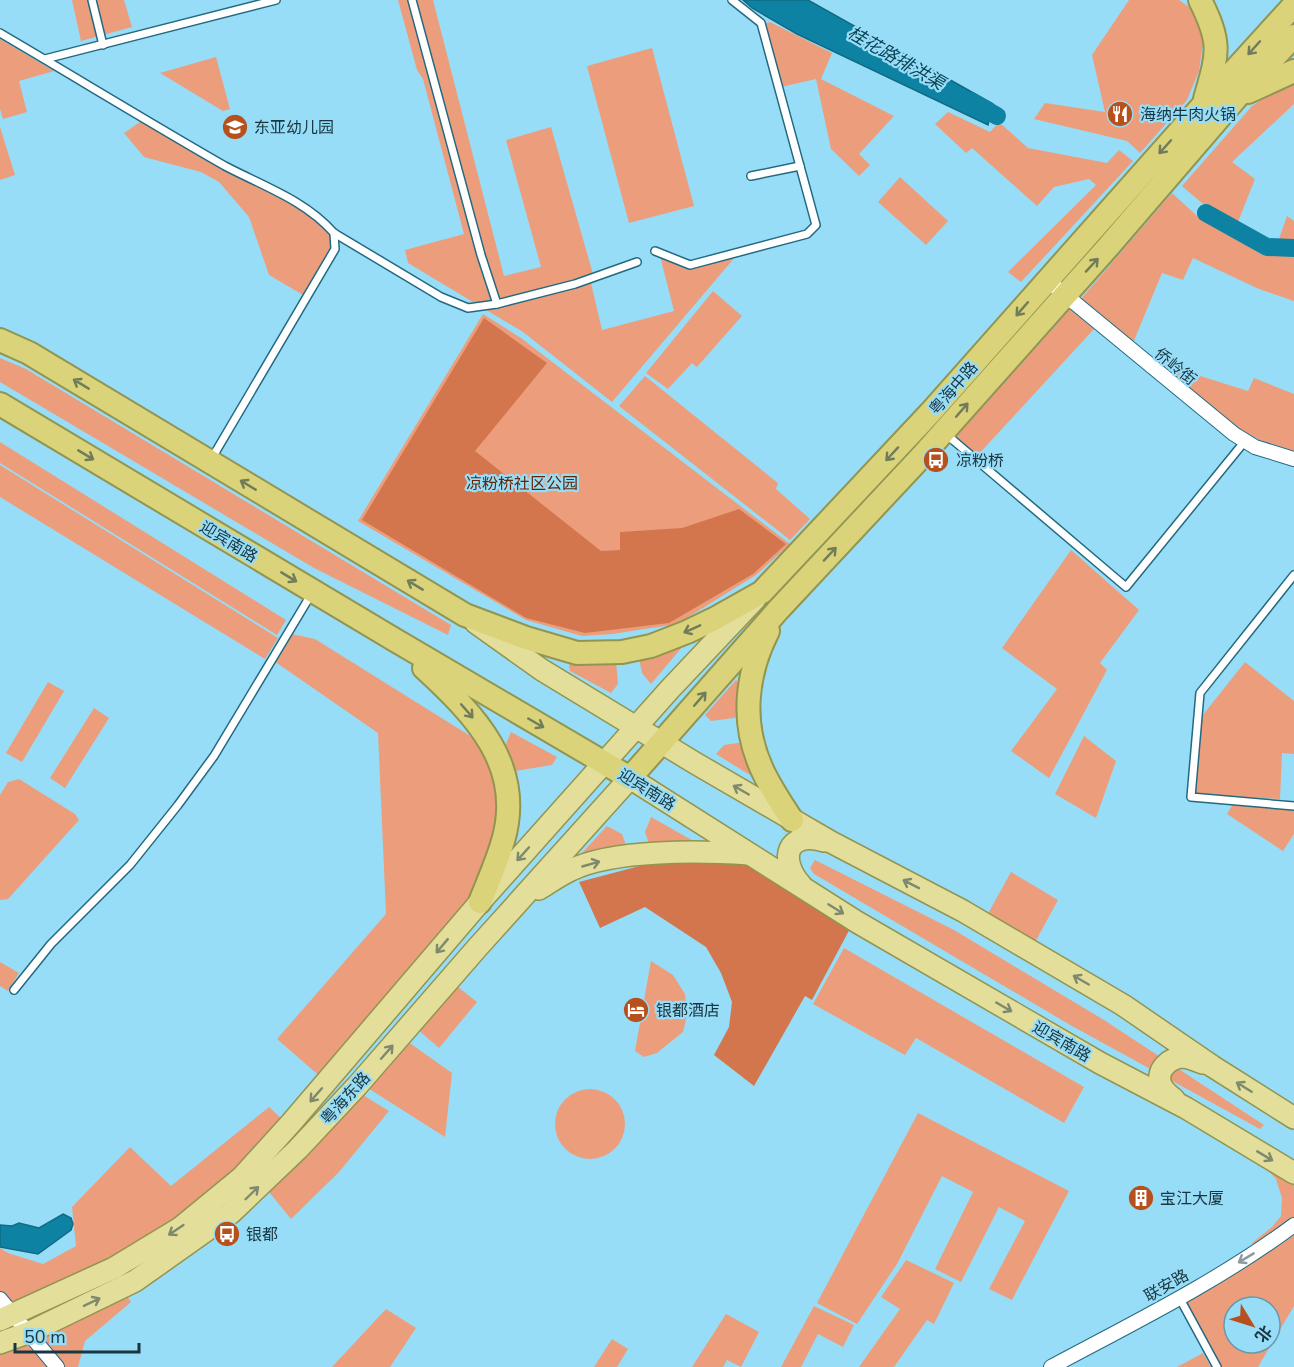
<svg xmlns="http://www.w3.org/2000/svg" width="1294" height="1367" viewBox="0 0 1294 1367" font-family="'Nunito Sans','Noto Sans SC',sans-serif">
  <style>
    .green { fill: #ec9e7c; fill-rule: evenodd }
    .forest { fill: #d3764d }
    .water { fill: #0e82a3; stroke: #116b85; stroke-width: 1.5 }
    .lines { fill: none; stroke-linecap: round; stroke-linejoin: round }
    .canal { stroke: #0e82a3; stroke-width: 18 }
    .service-casing { stroke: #236a81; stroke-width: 10 }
    .minor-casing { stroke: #236a81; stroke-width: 16 }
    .primary-casing { stroke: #919550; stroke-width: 24 }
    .trunk-casing { stroke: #919550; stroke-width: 26 }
    .service { stroke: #fff; stroke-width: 7 }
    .minor { stroke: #fff; stroke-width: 14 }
    .primary { stroke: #e4de9b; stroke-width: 21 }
    .trunk { stroke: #dbd37a; stroke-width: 22 }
    .oneway { stroke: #707d5a }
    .oneway2 { stroke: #7e8a6e }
    .oneway3 { stroke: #8c9aa0 }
    .labels { text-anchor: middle; stroke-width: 4.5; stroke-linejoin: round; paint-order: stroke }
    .poi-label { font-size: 16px; fill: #193640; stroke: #98ddf7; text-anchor: start }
    .street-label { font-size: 16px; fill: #193640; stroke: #98ddf7 }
    .park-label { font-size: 16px; fill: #612606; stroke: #98ddf7 }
    .water-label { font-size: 18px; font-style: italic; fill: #0b4557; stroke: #98ddf7 }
  </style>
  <rect width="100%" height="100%" fill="#98ddf7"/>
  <g class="green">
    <path d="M72,0H124L132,27L81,41Z"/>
    <path d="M398,0H433L504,276L541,267L506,140L551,127L595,281L591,283L602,330L674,311L660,256L690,268L736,256L612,402L523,332L408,263L405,250L464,234L423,79L417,70Z"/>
    <path d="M1129,0H1179L1195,11L1204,36L1199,71L1187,100L1140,153L1127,141L1034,119L1045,103L1105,112L1092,55Z"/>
    <path d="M770,22L832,53L821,79L894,116L859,154L870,165L859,176L831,149L816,79L781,87L764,24Z"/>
    <path d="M0,39L54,71L19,81L27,112L3,119L0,109Z"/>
    <path d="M652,48L694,206L629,223L587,66Z"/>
    <path d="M216,57L230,109L223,111L160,73Z"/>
    <path d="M1294,77V104L1232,162L1255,179L1238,222L1210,210L1182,186L1252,106Z"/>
    <path d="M948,112L990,132L999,122L1028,148L1107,163L1119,150L1133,161L1021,282L1008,272L1096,185L1089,179L1054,187L1037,206L972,148L966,153L935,124Z"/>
    <path d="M143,120C169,136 195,152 222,167C243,180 328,215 332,239C334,253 311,282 303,295L269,275L249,217L219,182L201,172L144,157L124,133Z"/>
    <path d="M0,127L15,175L0,180Z"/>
    <path d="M900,177L948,221L926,245L878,202Z"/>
    <path d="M1172,193L1196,215L1263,255L1294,256V301L1259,289L1193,258L1183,280L1162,273L1133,343L1080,300Z"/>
    <path d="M1287,216L1294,221V243L1278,242Z"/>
    <path d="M713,291L742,316L697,367L692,363L668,389L646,373Z"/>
    <path d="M1071,308L1094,329L977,456L956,437Z"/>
    <path d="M483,314L521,338L790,544L756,575L677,624L612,634L582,636L526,620L358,521Z"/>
    <path d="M0,358L26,369L451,625L448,635L314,568L0,382Z"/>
    <path d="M1159,363L1248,391L1254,378L1294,394V451L1260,440L1237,429Z"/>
    <path d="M645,376L778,483L776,489L810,519L790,540L619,406Z"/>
    <path d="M0,442L286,620L277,635L0,463Z"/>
    <path d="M0,465L278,638L265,659L0,497Z"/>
    <path d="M1071,550L1139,610L1100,663L1107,670L1049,778L1011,751L1057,689L1002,648Z"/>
    <path d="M292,634L315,639L488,747L506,797L478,901L323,1079L277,1039L386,914L378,733L274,661Z"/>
    <path d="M683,646L651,684L642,673L639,658Z"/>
    <path d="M573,660L616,661L618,684L611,693L570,671L569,666Z"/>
    <path d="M1245,662L1294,701V754L1282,753L1280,799L1194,794L1202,716Z"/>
    <path d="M736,680L740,684L741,717L711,721L705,715Z"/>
    <path d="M48,682L64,691L22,762L6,753Z"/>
    <path d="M94,708L109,718L65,788L50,778Z"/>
    <path d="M511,732L557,757L552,765L515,771L506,744Z"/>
    <path d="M1084,736L1116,761L1096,818L1055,794Z"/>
    <path d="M745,742L756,773L750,775L716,754L724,745Z"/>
    <path d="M19,779L75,814L79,820L8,899L0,900V795L8,782Z"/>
    <path d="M1233,804L1294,810V834L1283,851L1227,814Z"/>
    <path d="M651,817L697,843L650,847L645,832Z"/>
    <path d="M607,826L622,834L627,848L582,863V853Z"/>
    <path d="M815,860L954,930L1104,1020L1264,1125L1260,1129L1072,1026L814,874L810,868Z"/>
    <path d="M1011,872L1058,900L1033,946L985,919Z"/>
    <path d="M844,948L1084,1087L1064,1123L916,1038L905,1055L813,1004Z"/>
    <path d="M651,961L673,975L685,994L687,1015L683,1032L657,1053L644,1057L635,1051Z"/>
    <path d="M0,962L19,973L8,991L0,986Z"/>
    <path d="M453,983L477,1002L439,1048L416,1028Z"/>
    <path d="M404,1039L452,1073L445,1137L363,1085Z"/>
    <circle cx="590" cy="1124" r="35"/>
    <path d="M358,1092L389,1111L339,1172L291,1219L265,1187Z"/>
    <path d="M269,1107L286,1123L180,1224L15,1308L0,1292V1248L8,1253L43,1264L76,1246L72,1207L130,1147L171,1186Z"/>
    <path d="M918,1113L1069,1191L1012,1300L989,1289L1025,1221L999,1207L961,1282L935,1269L973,1192L942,1176L897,1264L857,1324L817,1303Z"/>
    <path d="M1245,1146L1294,1175V1223L1255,1249L1252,1243L1272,1227L1281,1216L1282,1198L1276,1179Z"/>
    <path d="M1294,1225V1306L1258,1367H1217L1180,1297ZM1234,1307H1270V1343H1234Z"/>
    <path d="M906,1260L954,1283L934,1324L927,1320L894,1367H859L900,1309L881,1297Z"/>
    <path d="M124,1291L131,1302L85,1341L78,1367H60L36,1334Z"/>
    <path d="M814,1306L854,1325L843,1347L818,1334L801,1367H781Z"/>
    <path d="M386,1309L416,1328L390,1367H332Z"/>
    <path d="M726,1314L759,1332L741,1367L727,1360L723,1367H692Z"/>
    <path d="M29,1339L51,1367H0V1349Z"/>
    <path d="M612,1339L628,1349L617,1367H594Z"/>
    <path d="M1203,1353L1211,1367H1177Z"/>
  </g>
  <g class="forest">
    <path d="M484,318L547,363L475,451L601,551L620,550V532L682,528L739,509L786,544L753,574L669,623L585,633L526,618L362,520Z"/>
    <path d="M736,860L767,867L853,923L812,1000L805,996L754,1086L714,1055L729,1027L732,1002L721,973L706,947L645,907L600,928L579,882L651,863Z"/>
  </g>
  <g class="water">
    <path d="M743,0H808L993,104L988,125L797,34L752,8Z"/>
    <path d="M63,1214L71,1218L73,1224L71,1230L38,1254L0,1247V1225L12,1226L19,1223L39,1228Z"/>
  </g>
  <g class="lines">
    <g class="canal">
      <path d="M971,101L997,116"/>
      <path d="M1206,213L1267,247L1294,248"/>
    </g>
    <g class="service-casing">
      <g id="service">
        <path d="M92,0L103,45"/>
        <path d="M412,0L481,255L497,304"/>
        <path d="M0,33C75,77 150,123 225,166C263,186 305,200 334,233L441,297L468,308L497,304L575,284L637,262"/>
        <path d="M45,59L276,0"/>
        <path d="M751,176L800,166"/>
        <path d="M655,251L690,265L807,234L816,225L761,23L732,0"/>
        <path d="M947,435L1126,587L1245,441"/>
        <path d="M212,458L335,249L334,233"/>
        <path d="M1294,575L1200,693L1191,797L1294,806"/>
        <path d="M14,990L51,944L130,865L178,805L214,756L312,593"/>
        <path d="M1179,1297L1217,1367"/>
      </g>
    </g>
    <g class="minor-casing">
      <g id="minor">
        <path d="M1047,280L1234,434L1255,447L1294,459"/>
        <path d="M0,1299L57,1367"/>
        <path d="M1051,1367C1133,1323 1219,1281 1294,1225"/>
      </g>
    </g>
    <g class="primary-casing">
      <g id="primary">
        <path d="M476,623L542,670L695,763L831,842L963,911L1123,1005L1212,1066L1294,1118"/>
        <path d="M801,885C778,859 787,830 824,841"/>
        <path d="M539,889C549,883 560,875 571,870C614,849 702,851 749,854"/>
        <path d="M1174,1099C1169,1095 1164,1092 1161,1085C1155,1070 1170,1057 1184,1057C1190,1058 1197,1061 1203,1063"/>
        <path d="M0,1320L114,1268L180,1228L242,1177L291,1123L480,902L670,689L755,599"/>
        <path d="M0,1343L30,1332L135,1281L231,1213L298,1149L357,1086L477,948L630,778L857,922L1100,1063L1186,1108L1294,1173"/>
      </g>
    </g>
    <g class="trunk-casing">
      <g id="trunk">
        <path d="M1200,0C1222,44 1218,53 1205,99"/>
        <path d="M1248,92L1294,71"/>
        <path d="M0,340L29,353L465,615L526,638L577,653L622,652L651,646L687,632L714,619L762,592L930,413L1204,104L1294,5"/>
        <path d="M0,404L395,640L630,778L779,609L922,456L1108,247L1236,98L1294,36"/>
        <path d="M768,631C746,674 741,722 761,767C769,786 781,803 792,820"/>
        <path d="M424,668C475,715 525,766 503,841C497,862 488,882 480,902"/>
      </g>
    </g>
    <use href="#service" class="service"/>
    <use href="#minor" class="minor"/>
    <use href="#primary" class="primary"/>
    <use href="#trunk" class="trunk"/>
  </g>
  <defs><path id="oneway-shaft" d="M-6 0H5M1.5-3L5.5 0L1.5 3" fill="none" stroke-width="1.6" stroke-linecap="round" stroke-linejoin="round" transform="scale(1.5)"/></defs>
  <g class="oneway">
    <use href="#oneway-shaft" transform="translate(1254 48) rotate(132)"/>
    <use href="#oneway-shaft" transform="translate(1165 147) rotate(132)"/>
    <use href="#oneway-shaft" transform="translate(1092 265) rotate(-47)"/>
    <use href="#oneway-shaft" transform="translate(1022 309) rotate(131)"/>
    <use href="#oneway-shaft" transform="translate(81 384) rotate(-149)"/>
    <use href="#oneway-shaft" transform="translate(962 410) rotate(-49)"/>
    <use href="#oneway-shaft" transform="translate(892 454) rotate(133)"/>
    <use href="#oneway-shaft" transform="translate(86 455) rotate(31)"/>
    <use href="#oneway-shaft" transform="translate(248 485) rotate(-149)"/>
    <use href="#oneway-shaft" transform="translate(830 554) rotate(-47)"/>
    <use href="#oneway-shaft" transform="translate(289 577) rotate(31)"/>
    <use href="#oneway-shaft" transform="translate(415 585) rotate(-149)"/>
    <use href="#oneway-shaft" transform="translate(692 629) rotate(156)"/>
    <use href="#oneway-shaft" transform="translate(700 699) rotate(-49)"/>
    <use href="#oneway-shaft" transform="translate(467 711) rotate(49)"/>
    <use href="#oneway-shaft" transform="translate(536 723) rotate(30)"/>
  </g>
  <g class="oneway2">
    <use href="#oneway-shaft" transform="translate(741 790) rotate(-150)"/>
    <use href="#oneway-shaft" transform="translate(523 854) rotate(132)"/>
    <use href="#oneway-shaft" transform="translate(591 864) rotate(-16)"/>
    <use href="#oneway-shaft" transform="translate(911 884) rotate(-153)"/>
    <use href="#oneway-shaft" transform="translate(836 909) rotate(32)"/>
    <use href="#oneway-shaft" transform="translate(442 946) rotate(130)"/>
    <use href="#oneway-shaft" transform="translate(1081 980) rotate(-150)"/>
    <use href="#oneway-shaft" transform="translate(1004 1007) rotate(30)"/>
    <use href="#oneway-shaft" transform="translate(387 1052) rotate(-49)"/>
    <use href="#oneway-shaft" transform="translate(1244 1087) rotate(-148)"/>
    <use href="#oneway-shaft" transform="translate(316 1095) rotate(131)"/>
    <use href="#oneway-shaft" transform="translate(1265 1156) rotate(31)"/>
    <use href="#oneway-shaft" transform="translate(252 1193) rotate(-44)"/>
    <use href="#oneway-shaft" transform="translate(176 1230) rotate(146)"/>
    <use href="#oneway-shaft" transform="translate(92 1302) rotate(-26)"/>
  </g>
  <use class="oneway3" href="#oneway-shaft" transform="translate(1246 1258) rotate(149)"/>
  <defs>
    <g id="restaurant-disc" transform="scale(1.35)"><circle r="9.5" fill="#b6511e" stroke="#98ddf7"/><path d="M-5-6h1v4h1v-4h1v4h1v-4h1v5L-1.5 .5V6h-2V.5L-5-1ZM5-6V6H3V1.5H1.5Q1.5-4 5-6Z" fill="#fff"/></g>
    <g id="school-disc" transform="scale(1.35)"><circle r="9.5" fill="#b6511e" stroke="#98ddf7"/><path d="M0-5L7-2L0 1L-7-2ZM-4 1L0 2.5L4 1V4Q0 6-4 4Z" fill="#fff"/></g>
    <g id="bus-disc" transform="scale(1.35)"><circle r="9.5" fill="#b6511e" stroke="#98ddf7"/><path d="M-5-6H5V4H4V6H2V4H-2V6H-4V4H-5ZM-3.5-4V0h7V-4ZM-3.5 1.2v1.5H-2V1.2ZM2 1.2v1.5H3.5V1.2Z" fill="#fff"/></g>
    <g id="hotel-disc" transform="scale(1.35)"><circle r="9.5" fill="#b6511e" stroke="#98ddf7"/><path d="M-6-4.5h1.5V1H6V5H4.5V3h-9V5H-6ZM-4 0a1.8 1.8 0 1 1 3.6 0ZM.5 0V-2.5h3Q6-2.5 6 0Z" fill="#fff"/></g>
    <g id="building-disc" transform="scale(1.35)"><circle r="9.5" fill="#b6511e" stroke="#98ddf7"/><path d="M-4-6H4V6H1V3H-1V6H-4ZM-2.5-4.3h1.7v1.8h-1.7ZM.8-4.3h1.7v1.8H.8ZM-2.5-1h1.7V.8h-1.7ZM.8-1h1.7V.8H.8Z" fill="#fff"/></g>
  </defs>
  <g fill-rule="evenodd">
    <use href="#restaurant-disc" x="1120" y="114"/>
    <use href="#school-disc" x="235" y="127"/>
    <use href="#bus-disc" x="936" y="460"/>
    <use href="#hotel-disc" x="636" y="1010"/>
    <use href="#building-disc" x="1141" y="1198"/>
    <use href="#bus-disc" x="227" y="1234"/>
  </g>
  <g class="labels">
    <g class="poi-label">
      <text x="1140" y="120">海纳牛肉火锅</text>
      <text x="254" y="133">东亚幼儿园</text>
      <text x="956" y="466">凉粉桥</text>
      <text x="656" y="1016">银都酒店</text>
      <text x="1160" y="1204">宝江大厦</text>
      <text x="246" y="1240">银都</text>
    </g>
    <g class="street-label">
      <text transform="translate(1176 366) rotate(39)" y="6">侨岭街</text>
      <text transform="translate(953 388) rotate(-49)" y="6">粤海中路</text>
      <text transform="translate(229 541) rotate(31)" y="6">迎宾南路</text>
      <text transform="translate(647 789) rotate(32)" y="6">迎宾南路</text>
      <text transform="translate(1062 1041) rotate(30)" y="6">迎宾南路</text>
      <text transform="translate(345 1098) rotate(-48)" y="6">粤海东路</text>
      <text transform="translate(1166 1285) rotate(-30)" y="6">联安路</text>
    </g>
    <g class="park-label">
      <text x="522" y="489">凉粉桥社区公园</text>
    </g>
    <g class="water-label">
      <text transform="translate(896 58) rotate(30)" y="6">桂花路排洪渠</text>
    </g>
  </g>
  <g transform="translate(1252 1325) rotate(128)"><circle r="28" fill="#98ddf7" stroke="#659aae" stroke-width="1.5"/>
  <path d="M0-4.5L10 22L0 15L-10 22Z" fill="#b6511e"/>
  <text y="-9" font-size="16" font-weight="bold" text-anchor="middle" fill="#193640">北</text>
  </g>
  <path d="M15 1343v9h124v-9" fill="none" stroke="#193640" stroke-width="3"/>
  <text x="24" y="1343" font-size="18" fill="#193640" stroke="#98ddf7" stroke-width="4.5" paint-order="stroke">50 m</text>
</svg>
